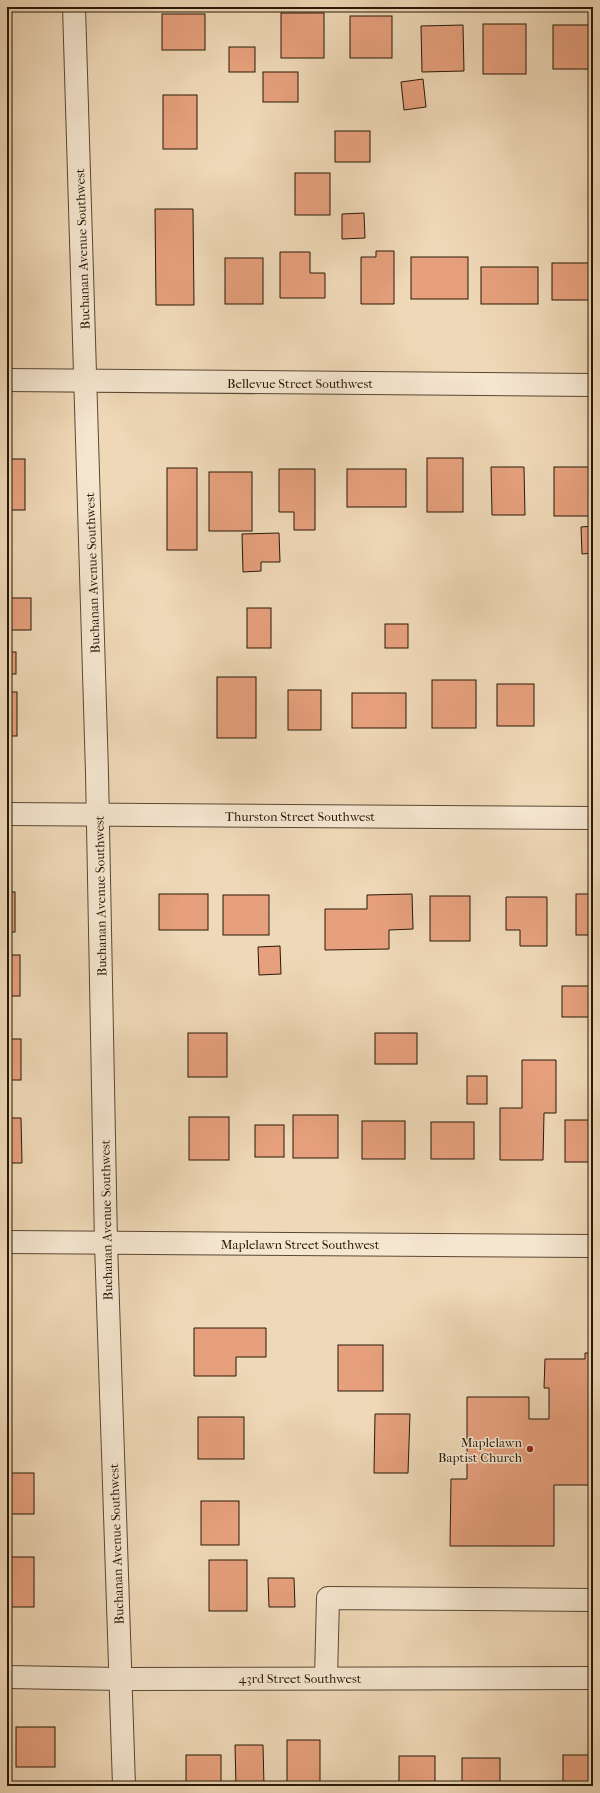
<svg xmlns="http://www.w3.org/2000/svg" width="600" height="1793" viewBox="0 0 600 1793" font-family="'IM FELL French Canon',serif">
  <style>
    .building { fill: #e6a07d; stroke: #291807 }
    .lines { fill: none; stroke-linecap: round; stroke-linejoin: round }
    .minor-casing { stroke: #5a4833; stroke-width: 24 }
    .minor { stroke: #f5e6d0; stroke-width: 22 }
    .poi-dot { fill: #8f2418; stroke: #f5e6d0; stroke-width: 1.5 }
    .labels { text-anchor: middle; stroke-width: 3; stroke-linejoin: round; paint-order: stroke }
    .street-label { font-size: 13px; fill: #291807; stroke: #f5e6d0 }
    .poi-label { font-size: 13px; fill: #291807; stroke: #f5e6d0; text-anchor: end }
  </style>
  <rect width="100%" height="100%" fill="#efd8b7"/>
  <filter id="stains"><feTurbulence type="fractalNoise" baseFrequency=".005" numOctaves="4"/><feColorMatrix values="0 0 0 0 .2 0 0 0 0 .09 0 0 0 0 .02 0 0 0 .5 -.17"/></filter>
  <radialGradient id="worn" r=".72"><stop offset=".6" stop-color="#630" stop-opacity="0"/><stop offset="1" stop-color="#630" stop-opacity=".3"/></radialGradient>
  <g class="building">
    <rect x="281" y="13" width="43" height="45"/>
    <rect x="162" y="14" width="43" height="36"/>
    <rect x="350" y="16" width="42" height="42"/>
    <rect x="483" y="24" width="43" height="50"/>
    <path d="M463,25L464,71L422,72L421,26Z"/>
    <rect x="553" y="25" width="40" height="44"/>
    <rect x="229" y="47" width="26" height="25"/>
    <rect x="263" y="72" width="35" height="30"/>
    <path d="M423,79L426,107L404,110L401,82Z"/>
    <rect x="163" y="95" width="34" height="54"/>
    <rect x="335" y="131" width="35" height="31"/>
    <rect x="295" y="173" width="35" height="42"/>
    <path d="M155,209H193L194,305H156Z"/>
    <path d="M364,213L365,238L342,239V214Z"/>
    <path d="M376,251H394V304H361V257H376Z"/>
    <path d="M280,252H310V273H325V298H280Z"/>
    <rect x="411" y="257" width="57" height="42"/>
    <rect x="225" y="258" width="38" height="46"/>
    <rect x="552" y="263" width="41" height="37"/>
    <rect x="481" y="267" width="57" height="37"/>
    <rect x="427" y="458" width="36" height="54"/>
    <rect x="7" y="459" width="18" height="51"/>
    <path d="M491,467H524L525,515H492Z"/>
    <rect x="554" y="467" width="39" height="49"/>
    <rect x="167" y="468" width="30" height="82"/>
    <path d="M279,469H315V530H294V512H279Z"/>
    <rect x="347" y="469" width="59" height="38"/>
    <rect x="209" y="472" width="43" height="59"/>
    <path d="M593,526V553L582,554L581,527Z"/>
    <path d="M279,533L280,562H261V571L243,572L242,534Z"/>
    <rect x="7" y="598" width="24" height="32"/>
    <rect x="247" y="608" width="24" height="40"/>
    <rect x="385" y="624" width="23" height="24"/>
    <rect x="7" y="652" width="9" height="22"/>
    <rect x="217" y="677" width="39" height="61"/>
    <rect x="432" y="680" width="44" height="48"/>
    <rect x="497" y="684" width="37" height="42"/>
    <rect x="288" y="690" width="33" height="40"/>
    <rect x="7" y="692" width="10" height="44"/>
    <rect x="352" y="693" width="54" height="35"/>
    <rect x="7" y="892" width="8" height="40"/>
    <rect x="159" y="894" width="49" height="36"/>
    <path d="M412,894L413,929L389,930V949L325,950V909H367V895Z"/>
    <rect x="576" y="894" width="17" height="41"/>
    <rect x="223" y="895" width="46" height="40"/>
    <rect x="430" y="896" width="40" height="45"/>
    <path d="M506,897H547V946H520V930H506Z"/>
    <path d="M280,946L281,974L259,975L258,947Z"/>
    <rect x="7" y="955" width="13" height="41"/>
    <rect x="562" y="986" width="31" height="31"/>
    <rect x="188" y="1033" width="39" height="44"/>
    <rect x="375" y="1033" width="42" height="31"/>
    <rect x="7" y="1039" width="14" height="41"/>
    <path d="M522,1060H556V1113H544L543,1160H500V1108H522Z"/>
    <rect x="467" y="1076" width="20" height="28"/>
    <rect x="293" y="1115" width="45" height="43"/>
    <rect x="189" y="1117" width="40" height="43"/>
    <path d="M7,1118H21L22,1163H7Z"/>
    <rect x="565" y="1120" width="28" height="42"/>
    <rect x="362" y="1121" width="43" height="38"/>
    <rect x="431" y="1122" width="43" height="37"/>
    <rect x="255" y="1125" width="29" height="32"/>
    <path d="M194,1328H266V1357H236V1376H194Z"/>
    <rect x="338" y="1345" width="45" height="46"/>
    <path d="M585,1353H593V1485H554V1546H450L451,1479H467V1397H529V1419H549V1388H544L545,1359H585Z"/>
    <path d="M375,1414H410L408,1473H374Z"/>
    <rect x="198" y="1417" width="46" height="42"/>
    <rect x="7" y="1473" width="27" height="41"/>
    <rect x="201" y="1501" width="38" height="44"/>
    <rect x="7" y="1557" width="27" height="50"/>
    <rect x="209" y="1560" width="38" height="51"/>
    <path d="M268,1578H294L295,1607H269Z"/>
    <rect x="16" y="1727" width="39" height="40"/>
    <rect x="287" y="1740" width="33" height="46"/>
    <path d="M235,1745H263L264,1786H236Z"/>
    <rect x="186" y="1755" width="35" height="31"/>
    <rect x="563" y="1755" width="30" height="31"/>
    <rect x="399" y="1756" width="36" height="30"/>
    <rect x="462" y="1758" width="38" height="28"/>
  </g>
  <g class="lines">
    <g class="minor-casing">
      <g id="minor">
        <path d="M74,7L97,773L106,1243L124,1786"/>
        <path d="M7,380L593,385"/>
        <path d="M7,814L593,818"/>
        <path d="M7,1242L593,1246"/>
        <path d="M7,1677L121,1679L593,1678"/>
        <path d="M326,1678L328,1598L593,1600"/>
      </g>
    </g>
    <use href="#minor" class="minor"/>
  </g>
  <circle class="poi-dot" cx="530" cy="1449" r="4"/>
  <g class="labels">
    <g class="street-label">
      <text transform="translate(82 249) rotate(-92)" y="5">Buchanan Avenue Southwest</text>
      <text x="300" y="388">Bellevue Street Southwest</text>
      <text transform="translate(92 573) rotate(-92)" y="5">Buchanan Avenue Southwest</text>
      <text x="300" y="821">Thurston Street Southwest</text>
      <text transform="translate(100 896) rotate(-91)" y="5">Buchanan Avenue Southwest</text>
      <text transform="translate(106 1220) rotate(-91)" y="5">Buchanan Avenue Southwest</text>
      <text x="300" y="1249">Maplelawn Street Southwest</text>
      <text transform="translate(116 1544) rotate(-92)" y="5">Buchanan Avenue Southwest</text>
      <text x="300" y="1683">43rd Street Southwest</text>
    </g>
    <g class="poi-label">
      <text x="522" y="1447">Maplelawn<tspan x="522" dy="15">Baptist Church</tspan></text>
    </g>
  </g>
  <rect width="600" height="1793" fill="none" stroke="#efd8b7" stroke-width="24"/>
  <rect x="8" y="8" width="584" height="1777" fill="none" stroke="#291807" stroke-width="2"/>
  <rect x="12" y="12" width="576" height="1769" fill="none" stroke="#291807"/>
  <rect width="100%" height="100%" filter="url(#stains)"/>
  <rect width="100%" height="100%" fill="url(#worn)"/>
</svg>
